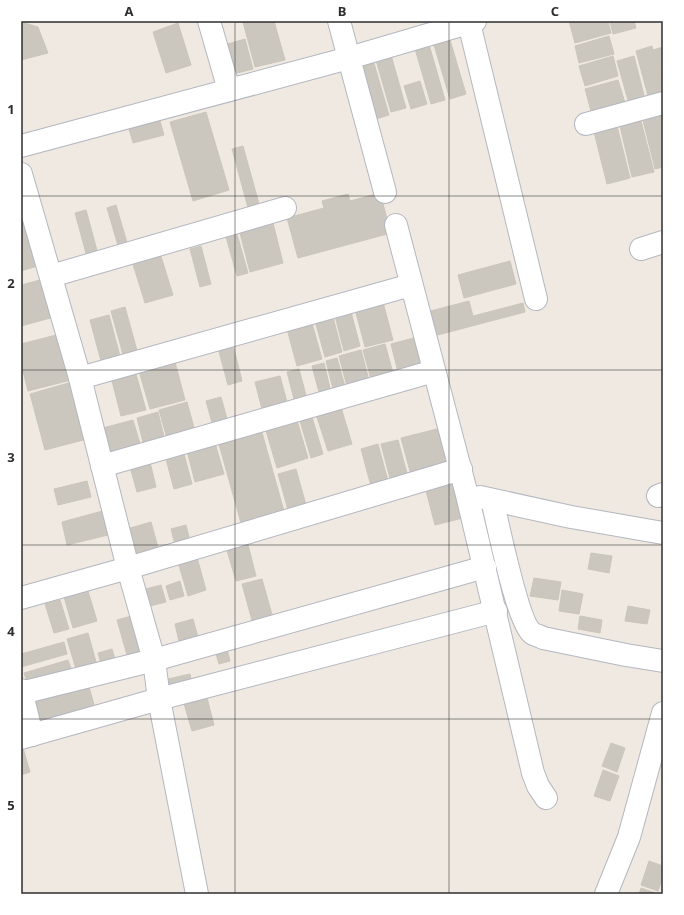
<svg xmlns="http://www.w3.org/2000/svg" width="684" height="915" viewBox="0 0 684 915" font-family="'Noto Sans',sans-serif">
  <style>
    .building { fill: #cbc7bf; stroke: #cbc5ba }
    .lines { fill: none; stroke-linecap: round; stroke-linejoin: round }
    .minor-casing { stroke: #b4b7c1; stroke-width: 24 }
    .minor { stroke: #fff; stroke-width: 22 }
    .grid { fill: none; stroke: #2e2e2e; stroke-width: 1; stroke-opacity: 0.55 }
    .neatline { fill: none; stroke: #2e2e2e; stroke-width: 1.5 }
    .grid-label { font-size: 13px; text-anchor: middle; font-weight: bold; fill: #2e2e2e }
  </style>
  <rect width="100%" height="100%" fill="#efe9e1"/>
  <g class="building">
    <path d="M248,21H274L285,60L255,67L243,22Z"/>
    <path d="M569,21H608L611,33L575,43Z"/>
    <path d="M610,21H634L636,28L613,34Z"/>
    <path d="M21,22L38,27L48,53L21,60Z"/>
    <path d="M178,23L191,65L166,73L153,32Z"/>
    <path d="M609,36L614,54L579,63L575,46Z"/>
    <path d="M245,39L253,69L229,75L221,46Z"/>
    <path d="M450,40L466,94L450,99L434,45Z"/>
    <path d="M428,41L445,100L431,104L414,45Z"/>
    <path d="M652,46L663,92L648,96L636,51Z"/>
    <path d="M663,47V87L653,50Z"/>
    <path d="M391,55L406,108L391,112L376,60Z"/>
    <path d="M613,56L618,76L585,86L579,66Z"/>
    <path d="M634,56L645,99L629,104L617,61Z"/>
    <path d="M373,60L389,115L373,120L357,65Z"/>
    <path d="M618,80L626,106L592,115L585,89Z"/>
    <path d="M420,81L427,104L411,109L404,86Z"/>
    <path d="M206,112L229,190L193,201L170,122Z"/>
    <path d="M663,112V167L655,169L642,116Z"/>
    <path d="M640,117L654,172L632,177L619,122Z"/>
    <path d="M160,121L164,135L133,143L129,129Z"/>
    <path d="M616,122L630,178L607,184L593,128Z"/>
    <path d="M243,146L261,211L250,215L232,149Z"/>
    <path d="M380,193L391,233L298,258L287,218L324,208L322,201L348,194L350,201Z"/>
    <path d="M21,199L44,264L21,271Z"/>
    <path d="M116,205L128,246L119,249L107,208Z"/>
    <path d="M86,210L98,254L87,257L75,213Z"/>
    <path d="M273,223L283,263L250,272L240,233Z"/>
    <path d="M237,234L248,273L237,276L226,237Z"/>
    <path d="M201,246L211,284L200,287L190,249Z"/>
    <path d="M160,253L173,295L145,303L132,261Z"/>
    <path d="M510,261L516,284L464,298L458,275Z"/>
    <path d="M44,279L54,317L21,326V285Z"/>
    <path d="M469,301L473,316L523,303L525,312L430,337L423,313Z"/>
    <path d="M383,302L393,340L365,347L355,309Z"/>
    <path d="M125,307L138,354L124,358L111,311Z"/>
    <path d="M351,312L360,346L344,351L335,316Z"/>
    <path d="M109,315L120,356L101,361L90,320Z"/>
    <path d="M333,317L342,352L325,357L315,321Z"/>
    <path d="M312,323L322,359L297,366L287,329Z"/>
    <path d="M60,334L71,380L28,391L21,363V344Z"/>
    <path d="M414,338L421,365L398,372L391,344Z"/>
    <path d="M385,344L393,373L371,379L363,350Z"/>
    <path d="M233,345L242,381L228,385L218,348Z"/>
    <path d="M361,350L370,384L348,390L339,356Z"/>
    <path d="M337,358L346,390L334,393L326,361Z"/>
    <path d="M175,362L185,400L150,409L139,371Z"/>
    <path d="M324,363L331,392L320,396L312,366Z"/>
    <path d="M299,369L307,399L295,403L287,372Z"/>
    <path d="M136,374L146,410L121,416L112,381Z"/>
    <path d="M280,376L288,406L263,413L255,382Z"/>
    <path d="M72,382L87,439L45,450L30,394Z"/>
    <path d="M221,397L229,426L214,430L206,401Z"/>
    <path d="M187,402L196,435L168,442L159,410Z"/>
    <path d="M340,404L352,444L328,451L315,411Z"/>
    <path d="M158,412L165,441L144,446L137,418Z"/>
    <path d="M296,417L308,458L277,468L265,427Z"/>
    <path d="M312,417L323,454L311,458L300,421Z"/>
    <path d="M133,420L141,447L106,457L99,429Z"/>
    <path d="M441,428L451,465L411,475L401,438Z"/>
    <path d="M261,429L284,511L241,523L218,441Z"/>
    <path d="M398,440L408,477L391,482L381,444Z"/>
    <path d="M215,443L224,474L195,482L187,451Z"/>
    <path d="M378,444L388,481L371,486L361,449Z"/>
    <path d="M184,454L192,484L174,489L166,459Z"/>
    <path d="M150,462L156,487L137,492L130,467Z"/>
    <path d="M296,469L306,505L288,510L278,474Z"/>
    <path d="M453,479L463,518L435,525L425,487Z"/>
    <path d="M87,481L91,497L58,505L54,489Z"/>
    <path d="M106,510L112,534L67,545L62,522Z"/>
    <path d="M151,522L159,551L135,558L127,529Z"/>
    <path d="M186,525L190,541L175,545L171,529Z"/>
    <path d="M247,541L256,576L236,581L226,547Z"/>
    <path d="M195,550L206,590L188,596L176,555Z"/>
    <path d="M591,553L612,556L609,573L588,569Z"/>
    <path d="M534,578L561,582L558,600L530,596Z"/>
    <path d="M262,579L273,618L253,624L242,584Z"/>
    <path d="M180,581L184,596L170,600L166,586Z"/>
    <path d="M161,585L166,602L146,607L142,590Z"/>
    <path d="M562,590L583,594L579,614L559,611Z"/>
    <path d="M88,591L97,621L73,628L64,597Z"/>
    <path d="M60,600L69,629L54,633L45,604Z"/>
    <path d="M628,606L650,610L647,624L625,621Z"/>
    <path d="M135,615L145,650L127,655L117,620Z"/>
    <path d="M580,616L602,620L600,633L578,629Z"/>
    <path d="M193,619L199,641L180,646L175,624Z"/>
    <path d="M88,633L96,662L76,669L67,639Z"/>
    <path d="M225,641L230,661L219,664L213,644Z"/>
    <path d="M64,642L67,654L21,667V654Z"/>
    <path d="M112,649L115,659L101,664L98,653Z"/>
    <path d="M68,660L72,671L28,684L24,673Z"/>
    <path d="M190,674L193,687L171,692L168,679Z"/>
    <path d="M88,683L96,712L38,727L30,698Z"/>
    <path d="M206,694L214,725L192,731L183,700Z"/>
    <path d="M21,741L30,772L21,775Z"/>
    <path d="M611,743L625,748L617,772L602,766Z"/>
    <path d="M603,770L619,776L610,801L594,796Z"/>
    <path d="M649,861L663,866V877L658,891L641,885Z"/>
    <path d="M641,888L658,894H639Z"/>
  </g>
  <g class="lines">
    <g class="minor-casing">
      <g id="minor">
        <path d="M209,21L229,90"/>
        <path d="M339,21L385,192"/>
        <path d="M469,23L536,299"/>
        <path d="M586,124L663,103"/>
        <path d="M21,146L349,58L475,21"/>
        <path d="M21,174L80,378L128,568L154,660L159,699L197,894"/>
        <path d="M396,225L467,495L533,773L538,786L546,798"/>
        <path d="M641,249L663,242"/>
        <path d="M51,276L285,208"/>
        <path d="M80,378L411,285"/>
        <path d="M102,466L434,371"/>
        <path d="M658,496L663,494"/>
        <path d="M480,497L571,517L663,533"/>
        <path d="M492,500C498,523 517,621 532,633C534,635 540,636 543,638L626,655L663,661"/>
        <path d="M21,598L128,568L461,469"/>
        <path d="M21,690L32,735"/>
        <path d="M21,693L154,660L485,567"/>
        <path d="M21,738L159,699L496,611"/>
        <path d="M606,894L629,837L663,713"/>
      </g>
    </g>
    <use href="#minor" class="minor"/>
  </g>
  <path class="grid" d="M235,21V894M449,21V894M21,196H663M21,370H663M21,545H663M21,719H663"/>
  <rect width="684" height="915" fill="none" stroke="#ffffff" stroke-width="44"/>
  <rect x="22" y="22" width="640" height="871" class="neatline"/>
  <g class="grid-label">
    <text x="129" y="16">A</text>
    <text x="342" y="16">B</text>
    <text x="555" y="16">C</text>
    <text x="11" y="114">1</text>
    <text x="11" y="288">2</text>
    <text x="11" y="462">3</text>
    <text x="11" y="636">4</text>
    <text x="11" y="810">5</text>
  </g>
</svg>
